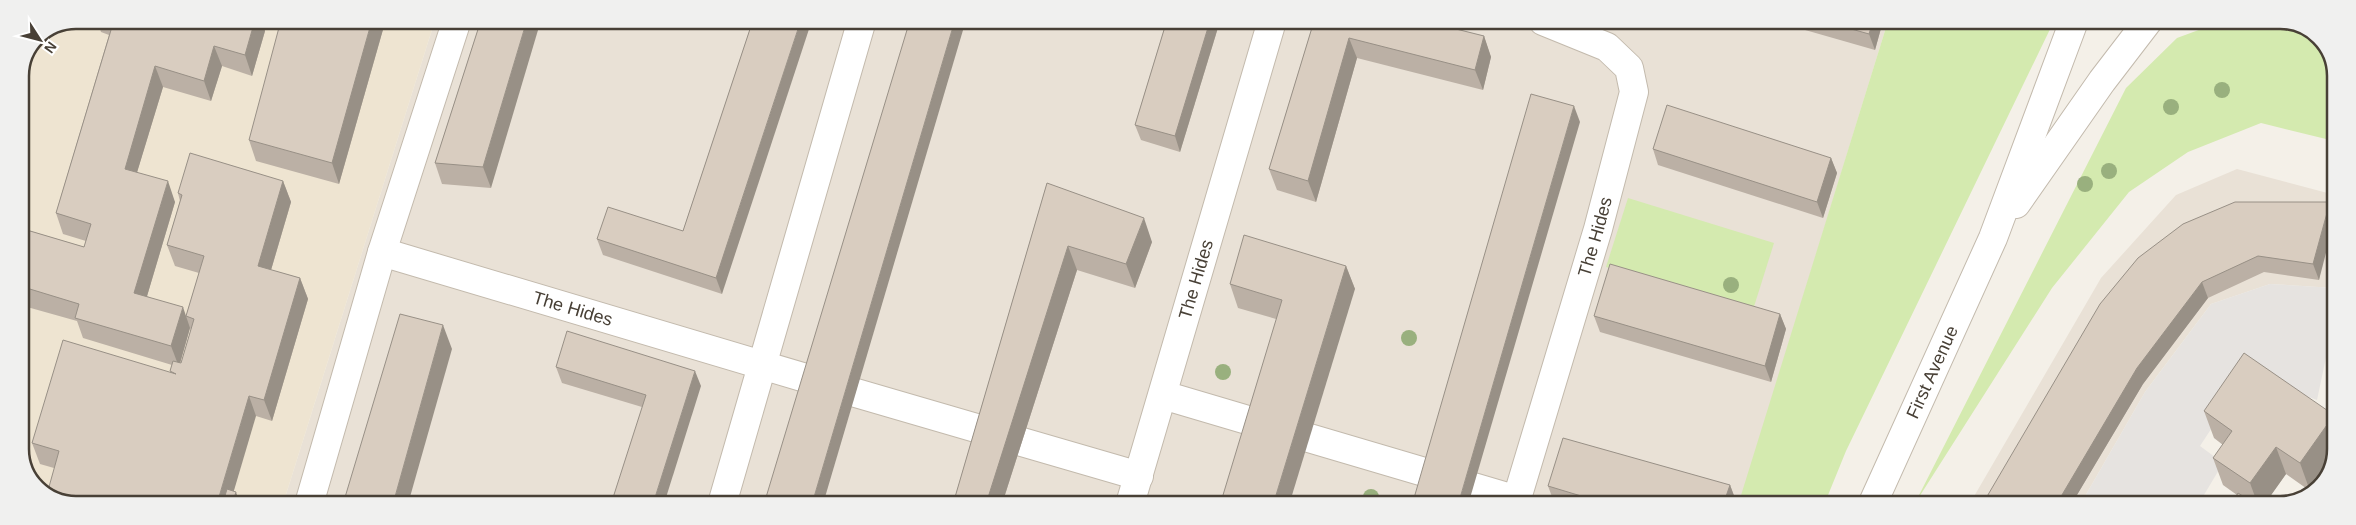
<svg xmlns="http://www.w3.org/2000/svg" width="2356" height="525" viewBox="0 0 2356 525" font-family="Helvetica,sans-serif">
  <style>
    .residential { fill: #e9e1d6 }
    .education { fill: #eee4d1 }
    .green { fill: #d4eaaf }
    .parking { fill: #e6e3e0 }
    .lines { fill: none; stroke-linecap: round; stroke-linejoin: round }
    .minor-casing { stroke: #c3baad; stroke-width: 30 }
    .minor { stroke: #fff; stroke-width: 28 }
    .tree { fill: #99b07e }
    .wall { fill: #bbb0a5; fill-rule: evenodd }
    .shaded-wall { fill: #989086 }
    .building { fill: #d9cdc0; stroke: #989086 }
    .labels { text-anchor: middle; stroke-width: 4.5; stroke-linejoin: round; paint-order: stroke }
    .street-label { font-size: 18px; fill: #484036; stroke: #fff }
    .rim { fill: none; stroke: #484036; stroke-width: 2.5 }
  </style>
  <rect width="100%" height="100%" fill="#f4f0e8"/>
  <g class="residential">
    <path d="M435,20L1888,21L1739,505L283,504Z"/>
    <path d="M2237,169L2335,195V288L2270,284L2211,304L2145,392L2080,505H1969L2101,278L2176,195Z"/>
  </g>
  <path class="education" d="M76,20H435L283,504H65L36,489L20,456V75L36,36Z"/>
  <g class="green">
    <path d="M1888,21H2054L1846,451L1824,505H1738Z"/>
    <path d="M2223,21H2291L2322,39L2336,69L2335,144L2326,139L2261,123L2188,152L2129,192L2052,288L1914,505L2126,88L2177,38Z"/>
    <path d="M1628,198L1774,243L1752,313L1606,267Z"/>
  </g>
  <path class="parking" d="M2270,284L2335,288V315L2317,400L2247,374L2200,446L2223,463L2198,505H2080L2145,392L2211,304Z"/>
  <g class="lines">
    <g class="minor-casing">
      <g id="minor">
        <path d="M2016,204L2102,81L2148,21"/>
        <path id="s1" d="M382,252L809,379"/>
        <path d="M856,393L983,430"/>
        <path d="M1163,395L1261,424"/>
        <path d="M1309,438L1431,474"/>
        <path d="M1022,442L1139,476"/>
        <path d="M1473,487L1517,500"/>
        <path d="M309,504L382,252L457,20"/>
        <path d="M722,504L862,20"/>
        <path id="s2" d="M1130,504L1272,21"/>
        <path id="s3" d="M1515,505L1598,229L1634,92L1629,68L1607,47L1543,21"/>
        <path id="s4" d="M1872,505L1993,238L2074,21"/>
      </g>
    </g>
    <use href="#minor" class="minor"/>
  </g>
  <g class="tree">
    <circle cx="2222" cy="90" r="8"/>
    <circle cx="2171" cy="107" r="8"/>
    <circle cx="2109" cy="171" r="8"/>
    <circle cx="2085" cy="184" r="8"/>
    <circle cx="1731" cy="285" r="8"/>
    <circle cx="1409" cy="338" r="8"/>
    <circle cx="1223" cy="372" r="8"/>
    <circle cx="1371" cy="497" r="8"/>
  </g>
  <g class="wall">
    <path d="M97,20H261L265,31L252,76L222,66L211,101L163,87L137,172L175,202L147,296L186,316L199,273L175,266L167,245L180,201L178,193L283,181L291,202L271,270L300,278L308,299L272,421L256,416L54,468L40,464L32,443L171,372L170,371L172,365L83,338L77,321L20,305V228L84,247L86,241L63,234L56,213L109,35L101,32ZM190,328L191,330L181,363H180Z"/>
    <path d="M481,20L491,188L442,184L435,163Z"/>
    <path d="M753,20L722,294L603,255L597,239L683,231Z"/>
    <path d="M1167,20L1220,21L1180,152L1141,140L1135,125Z"/>
    <path d="M1314,21L1484,36L1491,57L1483,90L1357,58L1316,202L1277,190L1269,169Z"/>
    <path d="M1774,21H1883L1875,50Z"/>
    <path d="M384,26L339,184L256,161L249,140Z"/>
    <path d="M1653,149L1831,158L1837,173L1823,218L1658,165Z"/>
    <path d="M1047,183L1152,242L1135,288L1077,270L1002,504H953Z"/>
    <path d="M2330,202L2319,280L2264,272L2208,298L2143,384L2071,505H1982L2138,258Z"/>
    <path d="M1346,266L1355,289L1276,319L1238,308L1230,284Z"/>
    <path d="M1780,314L1786,329L1771,382L1600,332L1594,316Z"/>
    <path d="M556,367L701,386L642,407L562,383Z"/>
    <path d="M2204,411L2334,415L2335,419V455L2310,491L2286,474L2264,505H2231L2237,495L2223,485L2213,458L2223,445L2214,438Z"/>
    <path d="M1730,485L1736,501L1734,505H1564L1554,502L1548,486Z"/>
  </g>
  <g class="shaded-wall">
    <path d="M255,20H261L265,31L252,76L245,55Z"/>
    <path d="M372,20H382L384,26L339,184L332,163Z"/>
    <path d="M527,20H541L491,188L483,167Z"/>
    <path d="M801,20H812L722,294L716,278Z"/>
    <path d="M955,20H966L823,504H812Z"/>
    <path d="M1210,21H1220L1180,152L1175,136Z"/>
    <path d="M1873,21H1883L1875,50L1869,34Z"/>
    <path d="M1484,36L1491,57L1483,90L1475,70Z"/>
    <path d="M1349,38L1357,58L1316,202L1308,181Z"/>
    <path d="M214,46L222,66L211,101L204,81Z"/>
    <path d="M155,66L163,87L132,189L125,169Z"/>
    <path d="M1574,106L1580,122L1468,505H1458Z"/>
    <path d="M1831,158L1837,173L1823,218L1817,202Z"/>
    <path d="M168,181L175,202L142,313L134,293Z"/>
    <path d="M283,181L291,202L266,287L258,266Z"/>
    <path d="M2330,202L2335,218L2319,280L2313,264Z"/>
    <path d="M1144,218L1152,242L1135,288L1126,264Z"/>
    <path d="M1068,246L1077,270L1002,504H986Z"/>
    <path d="M1346,266L1355,289L1289,505H1273Z"/>
    <path d="M300,278L308,299L272,421L264,400Z"/>
    <path d="M2202,282L2208,298L2143,384L2071,505H2056L2137,368Z"/>
    <path d="M183,307L190,328L179,367L171,346Z"/>
    <path d="M1780,314L1786,329L1771,382L1765,366Z"/>
    <path d="M443,325L452,349L408,504H393Z"/>
    <path d="M20,342L22,347L20,353Z"/>
    <path d="M695,371L701,386L664,504H653Z"/>
    <path d="M249,396L256,416L230,504L219,497Z"/>
    <path d="M2334,415L2335,419V455L2310,491L2300,463Z"/>
    <path d="M2276,447L2286,474L2264,505H2258L2250,483Z"/>
    <path d="M1730,485L1736,501L1734,505H1723Z"/>
    <path d="M236,492L240,504H232Z"/>
  </g>
  <g class="building">
    <path d="M114,20H255L245,55L214,46L204,81L155,66L125,169L168,181L134,293L183,307L171,346L75,318L79,304L20,286V228L84,247L91,224L56,213Z"/>
    <path d="M281,20H372L332,163L249,140Z"/>
    <path d="M481,20H527L483,167L435,163Z"/>
    <path d="M753,20H801L716,278L597,239L608,207L683,231Z"/>
    <path d="M910,20H955L812,504H764Z"/>
    <path d="M1167,20L1210,21L1175,136L1135,125Z"/>
    <path d="M1314,21H1424L1484,36L1475,70L1349,38L1308,181L1269,169Z"/>
    <path d="M1823,21H1873L1869,34Z"/>
    <path d="M1531,94L1574,106L1458,505H1412Z"/>
    <path d="M1667,105L1831,158L1817,202L1653,149Z"/>
    <path d="M190,153L283,181L258,266L300,278L264,400L249,396L219,497L224,499L227,489L236,492L232,504H65L47,494L59,451L32,443L63,340L176,374L170,371L173,361L181,363L194,319L186,316L204,256L167,245L182,195L178,193Z"/>
    <path d="M1047,183L1144,218L1126,264L1068,246L986,504H953Z"/>
    <path d="M2235,202H2330L2313,264L2258,256L2202,282L2137,368L2056,505H1982L2100,304L2138,258L2183,224Z"/>
    <path d="M1244,235L1346,266L1273,505H1220L1282,300L1230,284Z"/>
    <path d="M1610,264L1780,314L1765,366L1594,316Z"/>
    <path d="M400,314L443,325L393,504H343Z"/>
    <path d="M567,331L695,371L653,504H611L646,395L556,367Z"/>
    <path d="M2244,353L2334,415L2300,463L2276,447L2250,483L2213,458L2232,431L2204,411Z"/>
    <path d="M1563,438L1730,485L1723,505H1611L1548,486Z"/>
    <path d="M2238,493L2257,505H2231Z"/>
  </g>
  <g class="labels">
    <g class="street-label">
      <text dy="6" stroke="none"><textPath href="#s3" startOffset="280">The Hides</textPath></text>
      <text dy="6" stroke="none"><textPath href="#s2" startOffset="234">The Hides</textPath></text>
      <text dy="6" stroke="none"><textPath href="#s1" startOffset="199">The Hides</textPath></text>
      <text dy="6" stroke="none"><textPath href="#s4" startOffset="146">First Avenue</textPath></text>
    </g>
  </g>
  <path d="M0 0H2356V525H0ZM76 29H2280A47 47 0 0 1 2327 76V449A47 47 0 0 1 2280 496H76A47 47 0 0 1 29 449V76A47 47 0 0 1 76 29Z" fill="#f0f0ef" fill-rule="evenodd"/>
  <path class="rim" d="M76 29H2280A47 47 0 0 1 2327 76V449A47 47 0 0 1 2280 496H76A47 47 0 0 1 29 449V76A47 47 0 0 1 76 29Z"/>
  <g transform="translate(40 40) rotate(126)" stroke="#ffffff" stroke-width="4" paint-order="stroke">
  <path d="M0-4L9 19L0 12L-9 19Z" fill="#484036"/>
  <text y="-8" font-size="14" font-weight="bold" text-anchor="middle" fill="#484036">N</text>
  </g>
</svg>
